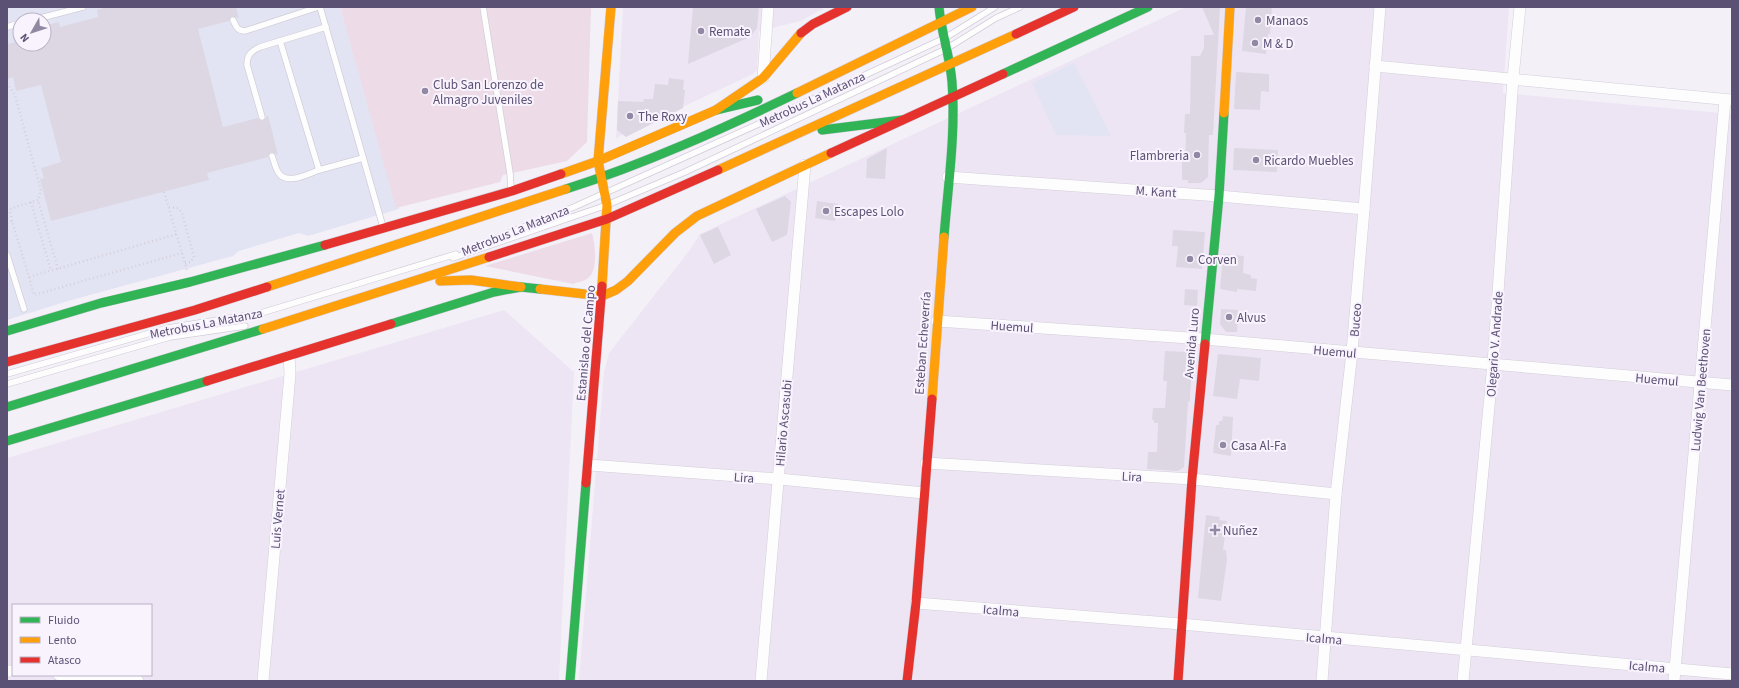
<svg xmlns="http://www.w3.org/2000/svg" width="1739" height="688" viewBox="0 0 1739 688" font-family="'Source Sans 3',sans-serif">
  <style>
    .residential { fill: #ede5f4; fill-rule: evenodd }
    .medical { fill: #e3e4f3; fill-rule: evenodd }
    .green { fill: #eddce7 }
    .building { fill: #ddd7e4 }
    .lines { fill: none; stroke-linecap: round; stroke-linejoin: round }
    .lane-casing { stroke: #d2ced8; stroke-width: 7 }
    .street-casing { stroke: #d2ced8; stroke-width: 12 }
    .fast-casing { stroke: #d0ccd8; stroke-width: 10 }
    .slow-casing { stroke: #d0ccd8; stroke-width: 10 }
    .jam-casing { stroke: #d0ccd8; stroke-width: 10 }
    .path { stroke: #d4d0da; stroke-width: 2.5; stroke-dasharray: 1 3; stroke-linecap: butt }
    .lane { stroke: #fdfdfe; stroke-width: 5.5 }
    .street { stroke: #fdfdfe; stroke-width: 11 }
    .fast { stroke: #30b455; stroke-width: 9 }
    .slow { stroke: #ff9f0a; stroke-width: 9 }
    .jam { stroke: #e5322d; stroke-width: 9 }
    .poi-dot { fill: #9189a3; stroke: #f9f3fe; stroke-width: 1.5 }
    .labels { text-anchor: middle; stroke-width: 4; stroke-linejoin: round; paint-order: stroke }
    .poi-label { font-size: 13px; fill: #5b5175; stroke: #f9f3fe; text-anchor: start }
    .street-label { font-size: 13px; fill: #5b5175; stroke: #f9f3fe }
  </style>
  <rect width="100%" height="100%" fill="#f4f0f8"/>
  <g class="residential">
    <path d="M623,7H826L801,21L759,31L757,70L753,74L616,138Z"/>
    <path d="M1186,7H1509L1503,93L1732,114V681H579L604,372L609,353L689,251L700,234Z"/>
    <path d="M504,310L574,372L559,681H7V458ZM13,605H151V675H13Z"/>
  </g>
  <g class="medical">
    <path d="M7,7H340L399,209L308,236L299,233L239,251L233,256L68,301L7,320ZM20,20H44V44H20Z"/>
    <path d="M1074,63L1111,136L1056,135L1032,83Z"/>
  </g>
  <g class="green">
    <path d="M340,7H591L587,142L567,161L503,175L500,182L396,208Z"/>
    <path d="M592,233C595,243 598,268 590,276C587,281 578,282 573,284L485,266Z"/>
  </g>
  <g class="building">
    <path d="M107,7H236L239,18L232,16L229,21L198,29L223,127L258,118L259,120L263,121L268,115L278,155L271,152L269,154L268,157L207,173L209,180L51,221L40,179L44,178L41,168L61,162L41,85L16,91L13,77L7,79V44L20,41V44H44V26L59,22L60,27L98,17L97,10Z"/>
    <path d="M693,7H759L757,28L750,37L688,64Z"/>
    <path d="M1202,7H1220L1213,135H1209L1208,177L1201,183H1188V180H1182V162H1185L1186,133H1184L1185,114H1190L1191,56H1200L1204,48V35H1214Z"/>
    <path d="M1246,7H1272L1270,34H1268L1266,54L1242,51Z"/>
    <path d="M1236,72L1269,74V92L1261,91L1260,110L1234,109Z"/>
    <path d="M669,78L684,80L683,90H685L683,108L626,137L617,130L618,101L643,102L644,99H653L655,84L668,85Z"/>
    <path d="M887,148L885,179L866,178L867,159Z"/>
    <path d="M1234,148L1278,150L1277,172L1233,170Z"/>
    <path d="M785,196L791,202L787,235L772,242L756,209Z"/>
    <path d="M817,201L838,204L835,221L815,218Z"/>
    <path d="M718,227L731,255L714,264L700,235Z"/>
    <path d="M1173,230L1205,232L1202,269L1176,267L1178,246H1172Z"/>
    <path d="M1223,254L1244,256L1243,273L1251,275V278L1257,279L1256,291L1237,289V292L1220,289Z"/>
    <path d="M1185,289L1198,290L1197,306L1184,305Z"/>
    <path d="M1221,309L1238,310L1237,332H1226L1220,324Z"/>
    <path d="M1165,351L1188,352L1193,358L1190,396V401L1188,402L1184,467L1178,471L1147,469L1148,452H1157L1158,423H1154V420H1152L1153,408H1165L1167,381H1163Z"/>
    <path d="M1218,354L1261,358L1259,381L1240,379L1237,399L1213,396Z"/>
    <path d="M1223,416L1233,417L1231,456L1213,453L1216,425H1219V421H1222Z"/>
    <path d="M1206,515L1220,517L1219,520L1227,521L1223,550H1226L1227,560L1221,601L1198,598Z"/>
  </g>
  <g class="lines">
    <g class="lane-casing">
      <g id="lane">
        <path d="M320,7L383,227"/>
        <path d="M483,7L510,173L511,189"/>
        <path d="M33,20L83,7"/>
        <path d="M233,20C236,26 237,31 245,31L318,7"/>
        <path d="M7,27L20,23"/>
        <path d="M280,41L319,170L363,158"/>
        <path d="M262,117L247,65C247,55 251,51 260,47L326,27"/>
        <path d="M272,156C274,161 275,167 278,172C286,186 308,174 319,170"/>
        <path d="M466,250L574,207L772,118L945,38L995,7"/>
        <path d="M7,255L24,309"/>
        <path d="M453,258L607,205L685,172L946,49L996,18L1020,7"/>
        <path d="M7,374L168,328L261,313L456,254"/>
        <path d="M7,384L170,337L245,326"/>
      </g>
    </g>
    <g class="street-casing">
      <g id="street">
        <path d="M1375,66L1731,100"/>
        <path d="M763,78L768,7"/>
        <path d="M948,177L1219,196L1364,209"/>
        <path d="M937,321L1204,339L1732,385"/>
        <path d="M926,463L1192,479L1336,494"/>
        <path d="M589,465L779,479L924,493"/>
        <path d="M916,603L1181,624L1732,674"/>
        <path d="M7,671H13"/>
        <path d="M59,675L138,681"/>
        <path d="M263,681L290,374L289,356"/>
        <path d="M761,681L805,165"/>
        <path d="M1322,681L1336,494L1352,352L1364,209L1380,7"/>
        <path d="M1463,681L1493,364L1513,78L1520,7"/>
        <path d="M1674,681L1725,100"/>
      </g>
    </g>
    <g class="fast-casing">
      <g id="fast">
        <path d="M939,7C941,32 950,56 952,82C956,133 948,185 944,237"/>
        <path d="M1003,74L1148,7"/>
        <path d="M716,110L758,100"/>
        <path d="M822,130L902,120"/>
        <path d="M566,189C645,164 722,129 797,93"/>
        <path d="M391,324L494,292L521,287L540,289"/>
        <path d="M7,331L101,303L190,282L325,245"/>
        <path d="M1205,344L1219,196L1224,113"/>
        <path d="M7,407L263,329"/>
        <path d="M7,441L207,381"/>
        <path d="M570,681L586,483"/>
      </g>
    </g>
    <g class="slow-casing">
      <g id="slow">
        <path d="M797,93L972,7"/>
        <path d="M1224,113L1230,7"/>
        <path d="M718,170L1016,34"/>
        <path d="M561,174L598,161L716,110L763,78L801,33"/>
        <path d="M440,281L471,280L521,287"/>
        <path d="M602,286L607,205L598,161L611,7"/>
        <path d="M267,287L566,189"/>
        <path d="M540,289L602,296L616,290L628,281L675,233L697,216L831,153"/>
        <path d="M263,329L489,257"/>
        <path d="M932,399L944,237"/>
      </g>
    </g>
    <g class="jam-casing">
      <g id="jam">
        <path d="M801,33L813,24L847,7"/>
        <path d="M1016,34L1074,7"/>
        <path d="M831,153L1003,74"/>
        <path d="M325,245L512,191L561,174"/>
        <path d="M489,257L607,219L718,170"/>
        <path d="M7,362L195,310L267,287"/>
        <path d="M207,381L391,324"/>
        <path d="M586,483L602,286"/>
        <path d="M907,681L916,603L932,399"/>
        <path d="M1178,681L1192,479L1205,344"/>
      </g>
    </g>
    <g class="path">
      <path d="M7,83L15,95L41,191L38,200"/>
      <path d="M164,192L187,270"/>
      <path d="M31,202L51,271"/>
      <path d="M169,207L178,208L182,213L194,257L191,262L185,263"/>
      <path d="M12,221L10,210L12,208L38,200L58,269"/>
      <path d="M7,223L12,221L29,277L177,234"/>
      <path d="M29,277L34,295L182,253"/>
    </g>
    <use href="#lane" class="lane"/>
    <use href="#street" class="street"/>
    <use href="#fast" class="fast"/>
    <use href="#slow" class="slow"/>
    <use href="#jam" class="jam"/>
  </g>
  <g class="poi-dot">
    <circle cx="1258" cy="20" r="4"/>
    <circle cx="701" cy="31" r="4"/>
    <circle cx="1255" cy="43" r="4"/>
    <circle cx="425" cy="91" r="4"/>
    <circle cx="630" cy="116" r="4"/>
    <circle cx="1197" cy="155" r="4"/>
    <circle cx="1256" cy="160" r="4"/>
    <circle cx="826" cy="211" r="4"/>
    <circle cx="1190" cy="259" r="4"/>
    <circle cx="1229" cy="317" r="4"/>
    <circle cx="1223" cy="445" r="4"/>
    <path d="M1213 524h4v4h4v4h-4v4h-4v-4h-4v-4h4z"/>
  </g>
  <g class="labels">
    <g class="poi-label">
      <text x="1266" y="25">Manaos</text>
      <text x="709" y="36">Remate</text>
      <text x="1263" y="48">M &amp; D</text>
      <text x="433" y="89">Club San Lorenzo de<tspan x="433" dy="15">Almagro Juveniles</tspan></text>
      <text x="638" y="121">The Roxy</text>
      <text x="1189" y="160" text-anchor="end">Flambreria</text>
      <text x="1264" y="165">Ricardo Muebles</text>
      <text x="834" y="216">Escapes Lolo</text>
      <text x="1198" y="264">Corven</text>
      <text x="1237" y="322">Alvus</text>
      <text x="1231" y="450">Casa Al-Fa</text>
      <text x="1223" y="535">Nuñez</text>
    </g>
    <g class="street-label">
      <text transform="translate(812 99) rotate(-25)" y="5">Metrobus La Matanza</text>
      <text transform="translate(1156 191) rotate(4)" y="5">M. Kant</text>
      <text transform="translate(515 230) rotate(-22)" y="5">Metrobus La Matanza</text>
      <text transform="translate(1355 320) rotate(-85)" y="5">Buceo</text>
      <text transform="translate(206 323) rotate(-11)" y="5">Metrobus La Matanza</text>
      <text transform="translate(1012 326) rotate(4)" y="5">Huemul</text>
      <text transform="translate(585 343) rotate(-85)" y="5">Estanislao del Campo</text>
      <text transform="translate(922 343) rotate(-86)" y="5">Esteban Echeverría</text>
      <text transform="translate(1191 343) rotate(-85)" y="5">Avenida Luro</text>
      <text transform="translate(1494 344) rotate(-86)" y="5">Olegario V. Andrade</text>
      <text transform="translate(1335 351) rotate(5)" y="5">Huemul</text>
      <text transform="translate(1657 379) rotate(5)" y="5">Huemul</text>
      <text transform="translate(1700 390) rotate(-85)" y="5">Ludwig Van Beethoven</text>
      <text transform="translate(783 423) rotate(-85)" y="5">Hilario Ascasubi</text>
      <text transform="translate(1132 476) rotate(3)" y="5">Lira</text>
      <text transform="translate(744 477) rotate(4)" y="5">Lira</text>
      <text transform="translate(277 519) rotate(-85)" y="5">Luis Vernet</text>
      <text transform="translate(1001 610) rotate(5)" y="5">Icalma</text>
      <text transform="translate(1324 638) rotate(5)" y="5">Icalma</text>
      <text transform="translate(1647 666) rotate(5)" y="5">Icalma</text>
    </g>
  </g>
  <rect width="1739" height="688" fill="none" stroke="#5b5175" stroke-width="16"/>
  <rect x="12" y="604" width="140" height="72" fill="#f9f3fe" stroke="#bab2c7"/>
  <rect x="20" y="617" width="20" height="6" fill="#30b455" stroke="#bab2c7"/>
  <text x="48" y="624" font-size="12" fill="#5b5175">Fluido</text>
  <rect x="20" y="637" width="20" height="6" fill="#ff9f0a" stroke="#bab2c7"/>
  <text x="48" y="644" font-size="12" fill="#5b5175">Lento</text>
  <rect x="20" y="657" width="20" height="6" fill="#e5322d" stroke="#bab2c7"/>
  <text x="48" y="664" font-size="12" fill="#5b5175">Atasco</text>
  <g transform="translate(32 32) rotate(231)"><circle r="19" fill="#f9f3fe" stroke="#bab2c7"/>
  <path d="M0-3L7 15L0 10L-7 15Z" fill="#9189a3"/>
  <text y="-6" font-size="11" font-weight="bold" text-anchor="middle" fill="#5b5175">N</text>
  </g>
</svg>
